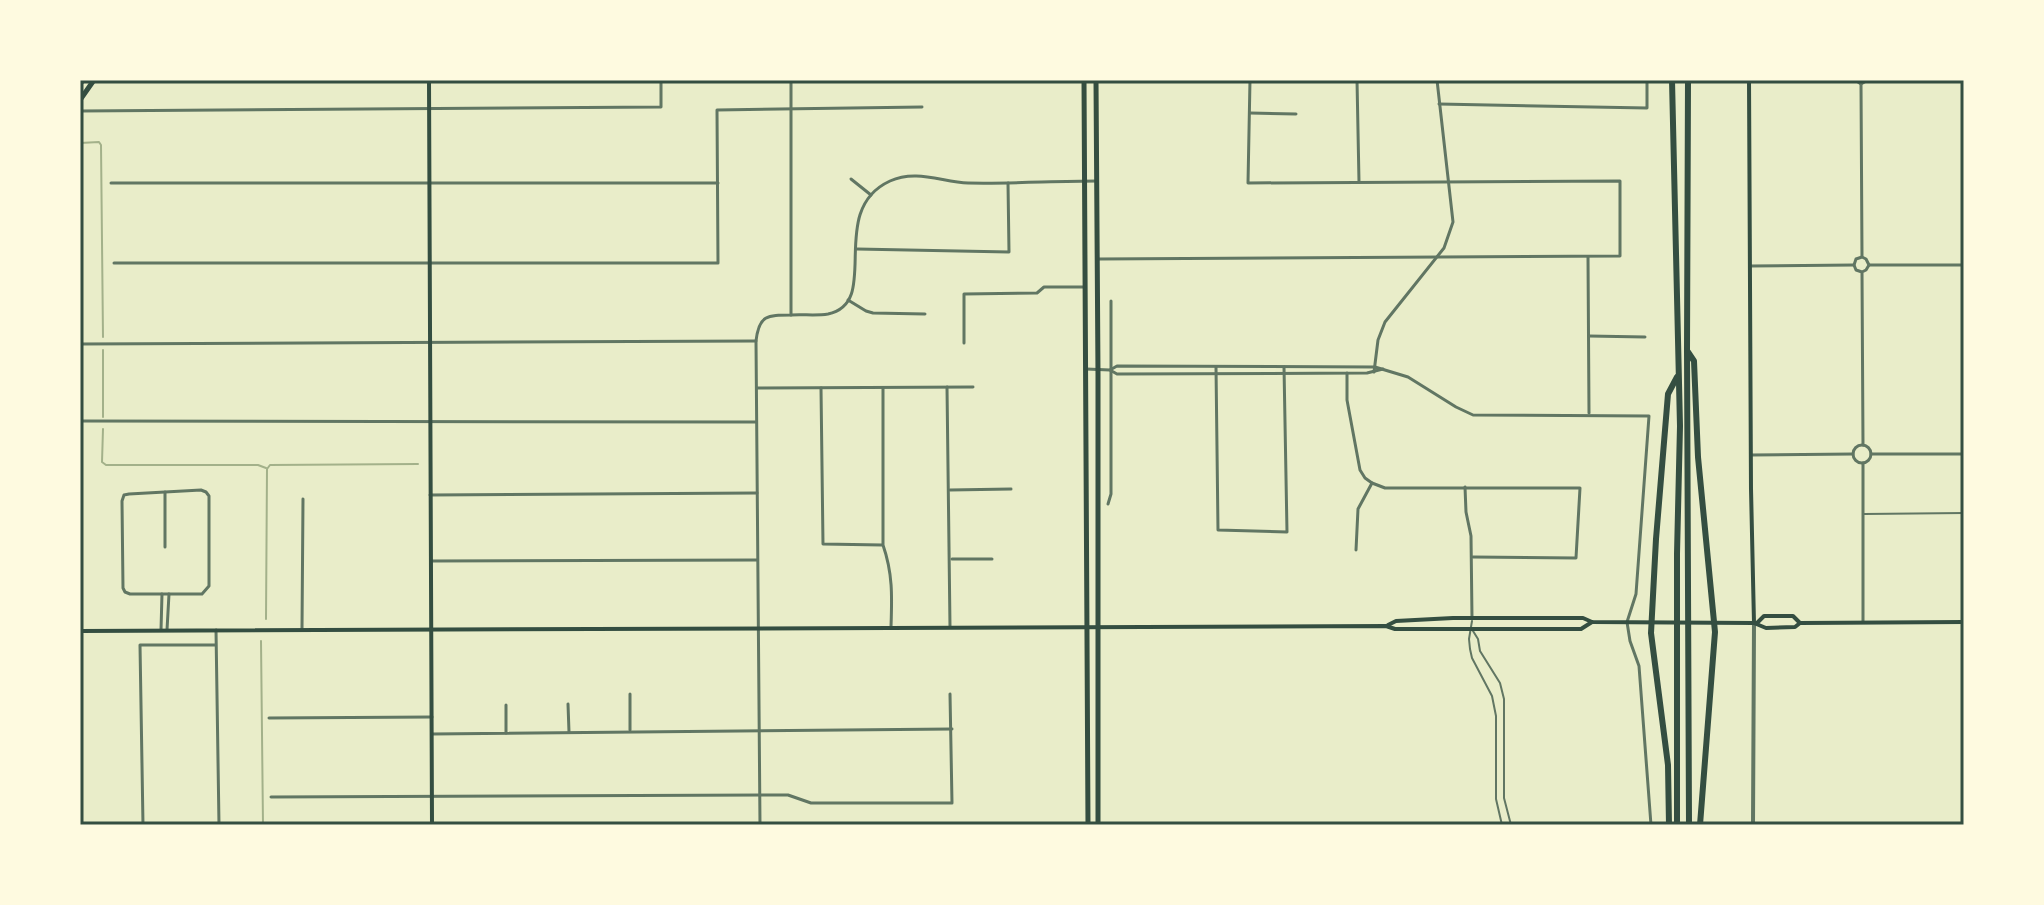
<svg xmlns="http://www.w3.org/2000/svg" width="2044" height="905" viewBox="0 0 2044 905" font-family="Karla,sans-serif">
  <style>
    .lines { fill: none; stroke-linecap: round; stroke-linejoin: round }
    .stream { stroke: #a3b18a; stroke-width: 2 }
    .service { stroke: #617663; stroke-width: 2 }
    .minor { stroke: #617663; stroke-width: 3 }
    .tertiary { stroke: #617663; stroke-width: 4 }
    .secondary { stroke: #344e41; stroke-width: 4 }
    .primary { stroke: #344e41; stroke-width: 5 }
    .motorway { stroke: #344e41; stroke-width: 6 }
    .neatline { fill: none; stroke: #344e41; stroke-width: 3 }
  </style>
  <rect width="100%" height="100%" fill="#e9edc9"/>
  <g class="lines">
    <g class="stream">
      <path d="M80,143L99,142L101,145L103,337"/>
      <path d="M103,350V417"/>
      <path d="M103,429L102,462L106,465H258L266,468"/>
      <path d="M266,619L267,469L270,465L418,464"/>
      <path d="M261,641L263,825"/>
    </g>
    <g class="service">
      <path d="M1864,514L1964,513"/>
      <path d="M1472,621L1469,639L1470,649L1472,658L1492,696L1496,716V799L1502,825"/>
      <path d="M1473,631L1478,639L1480,651L1500,683L1504,699V798L1511,825"/>
    </g>
    <g class="minor">
      <path d="M1357,80L1359,182"/>
      <path d="M1855,80L1861,84L1868,80"/>
      <path d="M1861,84L1862,256"/>
      <path d="M1439,104L1647,108V80"/>
      <path d="M80,111L661,107V80"/>
      <path d="M1250,113L1296,114"/>
      <path d="M851,179L871,195"/>
      <path d="M111,183H718"/>
      <path d="M857,249L1009,252L1008,183"/>
      <path d="M1588,257L1589,413"/>
      <path d="M1099,259L1620,256V181L1248,183L1250,80"/>
      <path d="M114,263H718L717,110L922,107"/>
      <path d="M1869,265H1964"/>
      <path d="M1750,266L1854,265"/>
      <path d="M1862,272L1856,270L1854,265L1856,259L1862,257L1866,259L1869,265L1866,270L1862,272L1863,445"/>
      <path d="M848,300L866,311L873,313L925,314"/>
      <path d="M791,315C802,314 816,316 828,314C883,303 825,211 890,181C916,169 942,182 968,183C1011,184 1054,181 1097,181"/>
      <path d="M1589,336L1645,337"/>
      <path d="M964,343V294L1037,293L1044,287H1085"/>
      <path d="M80,344L756,341"/>
      <path d="M1216,367L1218,530L1287,532L1284,367"/>
      <path d="M1086,369L1110,370L1117,374L1367,373L1383,369"/>
      <path d="M1110,370L1117,366L1375,367L1408,377L1456,407L1473,415L1649,416L1636,594L1627,622L1630,641L1639,666L1651,825"/>
      <path d="M1374,372L1378,340L1385,322L1444,248L1453,222L1437,80"/>
      <path d="M1347,373V400L1360,470L1365,478L1372,483L1358,509L1356,550"/>
      <path d="M947,387L950,627"/>
      <path d="M757,388L973,387"/>
      <path d="M821,388L823,544L882,545"/>
      <path d="M883,388V545C893,574 892,597 891,627"/>
      <path d="M80,421L756,422"/>
      <circle cx="1862" cy="454" r="9"/>
      <path d="M1871,454H1964"/>
      <path d="M1751,455L1853,454"/>
      <path d="M1863,463V622"/>
      <path d="M1372,483L1385,488H1580L1576,558L1473,557"/>
      <path d="M1465,487L1466,512L1471,536L1472,618"/>
      <path d="M201,490L206,492L209,496V586L202,594H130L125,592L123,588L122,501L124,495L129,494Z"/>
      <path d="M950,490L1011,489"/>
      <path d="M165,492V547"/>
      <path d="M430,495L757,493"/>
      <path d="M1108,504L1111,494V301"/>
      <path d="M952,559H992"/>
      <path d="M431,561L757,560"/>
      <path d="M302,629L303,499"/>
      <path d="M161,630L162,594"/>
      <path d="M167,630L169,594"/>
      <path d="M216,630L219,825"/>
      <path d="M630,694V730"/>
      <path d="M568,704L569,732"/>
      <path d="M506,705V733"/>
      <path d="M269,718L432,717"/>
      <path d="M432,734L952,729"/>
      <path d="M271,797L788,795L811,803H952L950,694"/>
      <path d="M143,825L140,645H215"/>
      <path d="M760,825L756,341C759,315 767,315 791,315V80"/>
    </g>
    <path class="tertiary" d="M1753,825L1754,623"/>
    <g class="secondary">
      <path d="M429,80L432,825"/>
      <path d="M1749,80L1751,489L1754,623"/>
      <path d="M1757,623L1764,616H1793L1800,623"/>
      <path d="M1388,625L1396,621L1453,618H1583L1592,622L1754,623L1766,628L1795,627L1800,623L1964,622"/>
      <path d="M80,631L1386,626L1395,629H1581L1592,622"/>
    </g>
    <g class="primary">
      <path d="M1084,80L1088,825"/>
      <path d="M1096,80L1098,374V825"/>
      <path d="M80,84L83,80"/>
      <path d="M80,100L94,80"/>
    </g>
    <g class="motorway">
      <path d="M1672,80L1680,426L1677,554V825"/>
      <path d="M1688,80L1687,350L1689,825"/>
      <path d="M1688,352L1694,361L1698,457L1715,632L1700,825"/>
      <path d="M1669,825L1668,765L1651,633L1656,539L1668,394L1677,377"/>
    </g>
  </g>
  <rect width="2044" height="905" fill="none" stroke="#fefae0" stroke-width="164"/>
  <rect x="82" y="82" width="1880" height="741" class="neatline"/>
</svg>
